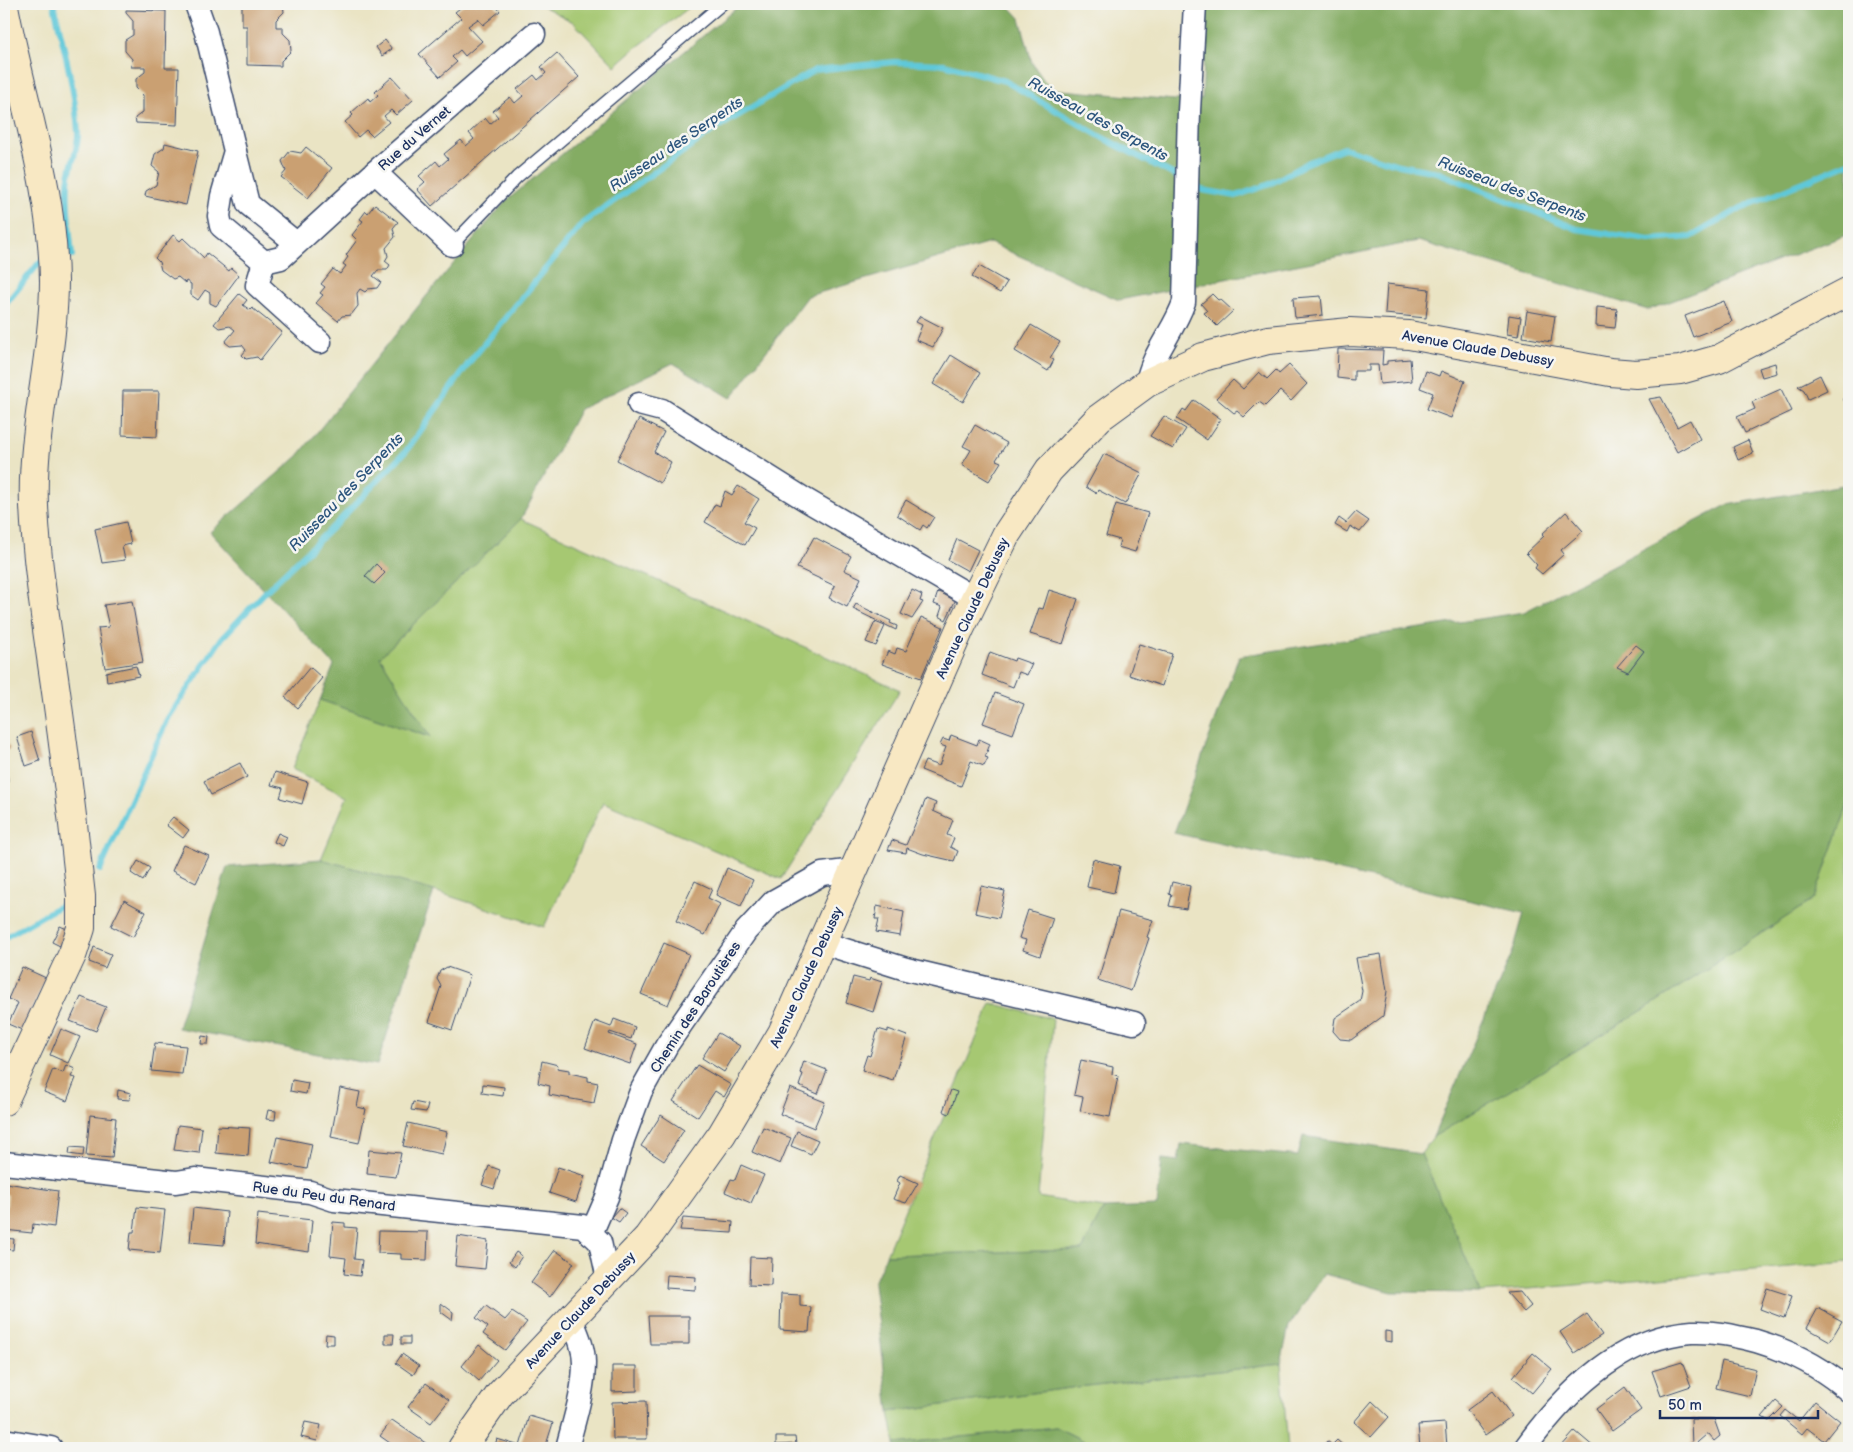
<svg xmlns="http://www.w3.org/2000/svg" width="1853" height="1452" viewBox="0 0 1853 1452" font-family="'Balsamiq Sans',sans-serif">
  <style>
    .green { fill: #a6c872; stroke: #607c68 }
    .forest { fill: #84ac64; stroke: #506e61 }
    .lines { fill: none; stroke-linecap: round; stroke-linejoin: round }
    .stream { stroke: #5ec8d9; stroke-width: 6 }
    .building { fill: #caa072 }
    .lane-casing { stroke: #3a4a6d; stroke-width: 14 }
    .street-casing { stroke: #3a4a6d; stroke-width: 25 }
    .secondary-casing { stroke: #3a4a6d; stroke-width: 30 }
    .lane { stroke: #fff; stroke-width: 11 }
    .street { stroke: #fff; stroke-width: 22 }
    .secondary { stroke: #f8e8c3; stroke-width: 28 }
    .labels { text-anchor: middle; stroke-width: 5; stroke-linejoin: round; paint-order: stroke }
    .street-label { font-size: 14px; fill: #1b2f5e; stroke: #f6f6f2 }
    .water-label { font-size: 15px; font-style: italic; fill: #2c557d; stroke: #f6f6f2 }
  </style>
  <rect width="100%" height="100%" fill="#f6f6f2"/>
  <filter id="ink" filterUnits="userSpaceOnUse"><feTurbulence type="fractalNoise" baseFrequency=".02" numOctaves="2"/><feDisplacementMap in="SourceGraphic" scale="10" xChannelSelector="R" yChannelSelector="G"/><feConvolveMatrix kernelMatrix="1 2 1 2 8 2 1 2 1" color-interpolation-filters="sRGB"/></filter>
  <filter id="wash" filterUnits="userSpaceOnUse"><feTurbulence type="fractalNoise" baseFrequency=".0096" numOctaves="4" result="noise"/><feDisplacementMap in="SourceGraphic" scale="20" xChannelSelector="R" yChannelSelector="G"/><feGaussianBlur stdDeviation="1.12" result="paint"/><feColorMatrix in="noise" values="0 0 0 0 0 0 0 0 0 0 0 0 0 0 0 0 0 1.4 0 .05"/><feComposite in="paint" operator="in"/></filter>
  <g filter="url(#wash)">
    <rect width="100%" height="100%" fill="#eae4c4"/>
    <g class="green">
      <path d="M539,4H694L632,51L615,66L573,22Z"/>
      <path d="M521,519L900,690L781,879L603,802L544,927L434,891L321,859L347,797L292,769L320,700L429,737L380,657Z"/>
      <path d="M1849,802V1262L1481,1293L1421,1154L1433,1137L1653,1004L1814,899Z"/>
      <path d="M991,1003L1053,1019L1038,1197L1104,1208L1082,1250L886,1255Z"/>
      <path d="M1281,1364L1288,1448H1098L1056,1427L895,1444L889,1412L1078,1387Z"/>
    </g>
    <g class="forest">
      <path d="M741,4H1007L1020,18L1032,63L1050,89L1175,100L1202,99L1207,4H1849V234L1648,310L1418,241L1119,300L990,243L808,296L731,398L673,363L580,409L521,519L380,657L430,737L320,700L334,665L210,532L298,456L424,299L505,202Z"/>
      <path d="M1849,484V802L1814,899L1653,1004L1433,1137L1513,951L1524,913L1174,833L1239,656L1524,612L1727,505Z"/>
      <path d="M321,859L434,891L377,1065L178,1028L227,867Z"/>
      <path d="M1303,1136L1421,1154L1481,1293L1392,1292L1324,1274L1289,1326L1281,1364L1078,1387L889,1412L874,1283L886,1255L1082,1250L1104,1208L1157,1206L1162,1159L1178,1161L1181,1144L1298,1156Z"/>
      <path d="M1056,1427L1098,1448H895V1444Z"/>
    </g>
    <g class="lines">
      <g class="stream">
        <path d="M54,4C63,46 75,89 78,132C79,150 69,166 68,184C66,208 70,232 72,256"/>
        <path d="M1193,185L1202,190L1236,196L1270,184L1309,162L1344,148L1399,165L1437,172L1577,229L1649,240L1691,237L1741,208L1849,163"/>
        <path d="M4,306L39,263"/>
        <path d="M100,870L168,718L222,638L269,588L338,522L406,451L471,360L583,223L712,131L815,70L894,62L944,64L1005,81L1103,138L1184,180"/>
        <path d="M4,938L65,903"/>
      </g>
    </g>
    <g id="blocks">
      <g class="building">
        <path d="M242,4H283L284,12L276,20V27H283V33L290,40L291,51L281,61V66L247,65V26H242Z"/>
        <path d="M465,4H494L500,11L483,25L478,19L468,26L482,41L465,56L460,50L452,57L457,62L440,77L419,54L461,18L455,12Z"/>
        <path d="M126,10L166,11L165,68H179L177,125L136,123L135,118L143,112V95L136,88V79L145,72V67H131L132,59L125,51V40L133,35V21L126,13Z"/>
        <path d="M385,40L392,49L382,56L376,47Z"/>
        <path d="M557,53L579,77L432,206L417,189L425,182L419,176L436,161L440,166L448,159L444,154L461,140L466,146L474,139L469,133L485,118L490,124L498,117L493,111L510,97L515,103L523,96L517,89L534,75L538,80L546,73L541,67Z"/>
        <path d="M392,77L413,100L396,115L391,110L384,116L389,122L372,136L366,130L358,137L345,122L353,115L351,113L368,98L370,102L378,95L375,92Z"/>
        <path d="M165,143L198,151L186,205L145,196L146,191L156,185L159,172L152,166L155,154L164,148Z"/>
        <path d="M306,147L332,168L308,198L281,177L286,171L282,161L290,151L301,153Z"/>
        <path d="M375,204L398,222L393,228L395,237L386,248L388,256L385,261L390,265L387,270H378L373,276L381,282L377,288L368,289L365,292L360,289L357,293L358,306L351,315L342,316L338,321L316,303L323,295L320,293L325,287L321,284L333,269L340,274L346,266L343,264L348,257L346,255L357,240L352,235L363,221L360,219L366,211L368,213Z"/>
        <path d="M173,235L180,241L183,238L204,258L207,253L229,271L231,268L239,275L216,306L210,303V293L205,290L198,300L191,295V284L186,281L185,283L178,277L173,279L161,270L159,262L155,258Z"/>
        <path d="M979,266L1007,282L1000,293L972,277Z"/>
        <path d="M1387,284L1429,289L1426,318L1385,314Z"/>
        <path d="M239,294L247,300L243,305L250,310L252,308L282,332L260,360L257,357L246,359L242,355L246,350L242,345L230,346L225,342L235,330L230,326L219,328L214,324Z"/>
        <path d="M1212,294L1218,300L1220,299L1233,311L1217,326L1204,313L1207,311L1201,304Z"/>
        <path d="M1321,296L1323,315L1295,318L1293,298Z"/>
        <path d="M1724,301L1732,322L1693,337L1685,316Z"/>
        <path d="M1597,307L1617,309L1615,328L1596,326Z"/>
        <path d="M1527,311L1555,316L1551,342L1523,337Z"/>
        <path d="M1509,315L1521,317L1518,336L1507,334Z"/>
        <path d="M920,316L943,328L933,347L916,340L922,325L916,322Z"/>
        <path d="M1031,325L1060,342L1050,358L1054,360L1048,371L1015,351Z"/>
        <path d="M1338,349L1383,350L1382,365L1387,364V361L1410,359L1412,381L1380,384L1378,365H1369V371H1354V380L1337,378Z"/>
        <path d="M951,355L980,373L963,402L933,384Z"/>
        <path d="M1775,363L1777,373L1762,377L1759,368Z"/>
        <path d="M1289,365L1307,384L1291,401L1280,391L1265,406L1259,402L1244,417L1237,411L1234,413L1216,398L1233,380L1243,389L1259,372L1267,379L1276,370L1279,374Z"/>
        <path d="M1426,371L1439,376L1441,371L1465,381L1451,418L1427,409L1433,393L1420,388Z"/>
        <path d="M1820,375L1827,390L1808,399L1804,390L1798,386Z"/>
        <path d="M1781,389L1792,411L1745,433L1737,417L1755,409L1752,402Z"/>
        <path d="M123,391H159L157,437L122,435Z"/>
        <path d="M1849,395V406L1847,407L1843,398Z"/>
        <path d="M1661,397L1677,427L1690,420L1700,439L1677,452L1649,399Z"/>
        <path d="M1194,400L1221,419L1207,440L1177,419L1183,409L1186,411Z"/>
        <path d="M1164,416L1186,429L1173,449L1150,436Z"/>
        <path d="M639,419L664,432L654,452L671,462L660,483L617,460Z"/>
        <path d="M975,425L1007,443L996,460L1001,462L989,481L962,465L971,450L963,446Z"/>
        <path d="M1748,440L1753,453L1738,460L1733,447Z"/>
        <path d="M1104,454L1142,473L1125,504L1098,490L1096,493L1086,487Z"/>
        <path d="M738,486L759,499L744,522L755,528L745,545L705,522L715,504L720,506L725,491L732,495Z"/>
        <path d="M906,500L934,517L927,528L923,525L920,530L897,515Z"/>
        <path d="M1116,504L1148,513L1135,552L1118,547L1120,540L1106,536Z"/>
        <path d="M1356,512L1369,521L1360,532L1350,526L1347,532L1335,525L1339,518L1346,523Z"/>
        <path d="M1566,512L1583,531L1561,550L1564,554L1542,574L1535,568L1537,565L1526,553L1544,536L1542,534Z"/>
        <path d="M126,522L131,544L122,546L125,560L102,563L95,529Z"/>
        <path d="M814,537L851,556L844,570L861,578L847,607L829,598L835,586L797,568Z"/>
        <path d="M957,539L978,550L968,571L948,560Z"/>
        <path d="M376,564L385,573L374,584L365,576Z"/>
        <path d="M912,590L922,595L920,601L923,602L912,619L901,614Z"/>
        <path d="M1049,590L1078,599L1063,644L1030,634L1039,608L1043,609Z"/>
        <path d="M938,592L956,599L946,620L939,616L942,607L934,604Z"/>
        <path d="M132,601L143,662L105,668L98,628L109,627L104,605Z"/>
        <path d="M856,604L891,621L890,623L897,626L896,630L853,609Z"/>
        <path d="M921,617L943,627L921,678L882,664L888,651L895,654L897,648L906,651Z"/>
        <path d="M875,622L885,626L876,646L866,642Z"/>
        <path d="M1139,644L1172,654L1162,686L1129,675Z"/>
        <path d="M1636,645L1644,651L1628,672L1617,667Z"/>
        <path d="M990,652L1014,661L1015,658L1032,664L1027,675L1019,672L1013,687L982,675Z"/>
        <path d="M136,666L139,676L107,682L106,672Z"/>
        <path d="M310,667L322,678L298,708L285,697Z"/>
        <path d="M995,693L1024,704L1013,734L983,723Z"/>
        <path d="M31,732L40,761L26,766L17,737Z"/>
        <path d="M951,735L977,745L979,739L990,744L985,757L988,758L984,766L971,761L961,786L921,770L925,761L939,766L946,747L940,745L943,739L949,741Z"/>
        <path d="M4,736L10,749L4,751Z"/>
        <path d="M240,763L247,777L211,795L204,781Z"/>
        <path d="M4,770H7L8,781H4Z"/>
        <path d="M275,772L308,782L302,804L280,798L283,788L271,785Z"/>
        <path d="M926,799L936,803L933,811L953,820L947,835L954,838L950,847L958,851L954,861L923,854L907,848L906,853L888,850L892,840L906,845Z"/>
        <path d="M173,817L189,830L183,838L166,825Z"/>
        <path d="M278,833L287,837L283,846L274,842Z"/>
        <path d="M184,845L209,856L196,883L172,871Z"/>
        <path d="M1093,859L1120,866L1114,893L1087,887Z"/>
        <path d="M138,861L150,868L143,881L131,873Z"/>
        <path d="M727,868L753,880L741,906L716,895Z"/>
        <path d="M695,881L712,889L708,898L720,904L705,935L676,921Z"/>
        <path d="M1172,882L1190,886L1186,909L1169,906L1172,895L1169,894Z"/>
        <path d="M981,886L1005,891L999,918L975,913Z"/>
        <path d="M124,900L146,912L133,937L111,926Z"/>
        <path d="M877,906L904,912L900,936L876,932L879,919H875Z"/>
        <path d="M1028,910L1053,918L1040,956L1023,950L1026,940L1019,938Z"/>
        <path d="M1119,911L1153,920L1147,937L1149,938L1131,991L1098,980Z"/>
        <path d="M60,926L67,929L60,946L52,942Z"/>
        <path d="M664,943L689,954L668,1005L641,994Z"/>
        <path d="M94,947L111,954L105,968L89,962Z"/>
        <path d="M1381,954L1387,991L1383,1016L1351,1040L1340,1039L1333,1031L1335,1018L1360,1001L1362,991L1356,958Z"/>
        <path d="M22,967L46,978L22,1030L8,1024L18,1003L8,999Z"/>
        <path d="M447,967L470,975L452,1030L429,1022L441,986L437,979L440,971Z"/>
        <path d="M853,977L869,981L870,978L882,982L873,1012L846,1003Z"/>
        <path d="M81,997L106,1007L96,1031L70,1021Z"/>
        <path d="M614,1019L635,1027L631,1039L610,1032L609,1034L637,1044L630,1064L585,1048L595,1021L611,1027Z"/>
        <path d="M61,1029L80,1037L68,1063L50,1055Z"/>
        <path d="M878,1029L888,1032V1029L907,1036L893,1080L862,1070L867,1055L870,1056Z"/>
        <path d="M718,1033L740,1046L724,1072L702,1058Z"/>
        <path d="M202,1036L209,1037L208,1044H201Z"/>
        <path d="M155,1043L186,1046L182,1074L151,1071Z"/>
        <path d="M4,1054L10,1056L5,1064L4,1063Z"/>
        <path d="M1081,1060L1113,1067L1112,1074L1118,1076L1110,1117L1080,1111L1083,1097L1074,1095Z"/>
        <path d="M542,1061L558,1065L557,1068L569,1070V1073L588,1077V1081L598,1083L594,1103L549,1095L550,1086L538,1083Z"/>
        <path d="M804,1061L827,1070L818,1094L799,1086L803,1074L800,1073Z"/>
        <path d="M66,1065L75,1069L71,1077L76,1078L67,1101L44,1092L53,1069L63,1073Z"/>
        <path d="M697,1065L731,1085L724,1097L715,1091L698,1117L673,1101Z"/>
        <path d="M292,1080L308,1083L306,1094L290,1091Z"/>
        <path d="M483,1084L504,1087L503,1096L482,1093Z"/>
        <path d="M340,1088L360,1092L357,1107L366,1109L359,1143L331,1137Z"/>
        <path d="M790,1088L825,1102L814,1128L780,1114Z"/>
        <path d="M118,1090L131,1093L130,1100L117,1099Z"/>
        <path d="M951,1090L957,1092L949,1114L943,1111Z"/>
        <path d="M413,1102L428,1105L426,1112L411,1110Z"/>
        <path d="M268,1110L276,1111L275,1120L266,1119Z"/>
        <path d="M90,1115L116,1118L112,1158L86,1156Z"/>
        <path d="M661,1115L684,1130L664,1161L641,1146Z"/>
        <path d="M408,1123L447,1132L442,1154L403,1146Z"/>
        <path d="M178,1125L202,1128L199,1153L174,1150Z"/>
        <path d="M218,1126L250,1128L248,1156L216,1153Z"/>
        <path d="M763,1127L791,1138L780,1164L752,1152Z"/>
        <path d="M797,1131L818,1140L811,1154L791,1146Z"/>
        <path d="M277,1137L312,1144L307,1169L271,1162Z"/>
        <path d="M70,1147L84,1148L83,1156L69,1154Z"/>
        <path d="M369,1150L401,1153L396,1177L367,1174Z"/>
        <path d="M741,1165L764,1175L751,1203L725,1192L731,1179L735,1180Z"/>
        <path d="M489,1166L500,1170L494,1189L482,1185Z"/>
        <path d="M558,1167L585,1176L576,1202L549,1193Z"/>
        <path d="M900,1175L918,1183L906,1203L893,1199L900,1183L897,1181Z"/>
        <path d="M6,1183L58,1191L54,1227L33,1224L32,1233L4,1230L8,1195L4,1193V1185Z"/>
        <path d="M137,1207L165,1210L160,1253L129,1250L131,1232H134Z"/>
        <path d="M193,1208L227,1212L224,1245L190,1242Z"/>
        <path d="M619,1208L626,1213L619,1222L611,1217Z"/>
        <path d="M258,1214L312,1220L309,1252L255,1244Z"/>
        <path d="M683,1218L733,1222L732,1233L680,1230Z"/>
        <path d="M333,1222L345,1223V1227L357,1228L354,1259L362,1260L360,1276L344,1274L346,1258L330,1256Z"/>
        <path d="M379,1231L428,1232L427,1260L401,1259V1254L378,1253Z"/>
        <path d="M458,1236L488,1241L485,1269L455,1266Z"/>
        <path d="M4,1238L14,1239L13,1250L4,1249Z"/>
        <path d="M555,1250L574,1263L550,1297L531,1283Z"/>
        <path d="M516,1252L522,1256L515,1267L509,1262Z"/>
        <path d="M750,1257L772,1258L771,1286L749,1285Z"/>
        <path d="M667,1275L696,1277L695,1290L666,1288Z"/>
        <path d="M1767,1288L1792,1296L1784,1318L1760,1309Z"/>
        <path d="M1520,1292L1531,1306L1524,1312L1507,1293Z"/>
        <path d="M781,1294L800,1295V1306L811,1307L809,1332L780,1330Z"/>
        <path d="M441,1303L453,1312L452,1320L441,1312Z"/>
        <path d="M486,1306L505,1320L512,1312L527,1322L505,1350L483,1334L488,1327L476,1318Z"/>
        <path d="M1818,1308L1842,1321L1830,1341L1807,1328Z"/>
        <path d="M1587,1314L1602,1335L1574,1353L1560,1332Z"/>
        <path d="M648,1316H689V1344H650Z"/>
        <path d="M1385,1331L1392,1332V1342L1385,1341Z"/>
        <path d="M326,1334L334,1335V1344H325Z"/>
        <path d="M385,1334H394L393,1344H385Z"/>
        <rect x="401" y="1337" width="9" height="7"/>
        <path d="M479,1345L497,1360L479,1381L462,1366Z"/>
        <path d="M1533,1353L1552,1369L1532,1393L1513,1377Z"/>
        <path d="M402,1354L419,1366L413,1375L396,1363Z"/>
        <path d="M1722,1361L1756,1369L1750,1396L1716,1388Z"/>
        <path d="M1682,1362L1691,1386L1661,1396L1652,1371Z"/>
        <path d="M612,1366H637V1391L612,1392Z"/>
        <path d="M426,1383L449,1400L431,1423L408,1407Z"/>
        <path d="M1625,1387L1641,1410L1612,1431L1596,1409Z"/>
        <path d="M1493,1391L1512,1416L1485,1435L1467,1410Z"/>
        <path d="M646,1401L647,1439H613L612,1402Z"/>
        <path d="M1372,1401L1389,1417L1371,1437L1354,1422Z"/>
        <path d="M1776,1401L1783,1407L1769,1421L1762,1417Z"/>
        <path d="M1815,1401L1840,1421L1824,1441L1807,1428L1802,1434L1780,1416L1785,1410L1799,1421Z"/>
        <path d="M529,1416L553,1423L545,1448H494L497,1439L520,1446Z"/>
        <path d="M1691,1419H1714L1720,1436L1714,1441L1709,1435H1706L1692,1447Z"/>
        <path d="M392,1420L427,1444L424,1448H397L380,1436Z"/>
        <path d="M305,1422L321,1425L317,1441L301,1437Z"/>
        <path d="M1445,1423L1447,1446L1420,1448L1418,1425Z"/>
        <path d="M1575,1431L1595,1448H1560Z"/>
        <path d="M776,1437H795L796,1444L776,1445Z"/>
        <path d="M1337,1440L1346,1448H1321L1327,1441L1332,1445Z"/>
      </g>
    </g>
  </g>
  <g filter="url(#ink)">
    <use href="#blocks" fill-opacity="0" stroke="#3a4a6d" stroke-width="1"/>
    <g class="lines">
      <g class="lane-casing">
        <path id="lane" d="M452,245L517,177L722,4"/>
      </g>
      <g class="street-casing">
        <g id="street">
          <path d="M196,4L206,32L235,151L222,196L219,216L221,226L264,262L257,285L320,342"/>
          <path d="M235,152L248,204L296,243"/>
          <path d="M375,172L452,245"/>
          <path d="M264,262L281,258L375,172L534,34"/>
          <path d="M1147,383C1152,354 1174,331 1184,302L1189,111L1195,4"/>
          <path d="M639,404L662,410L806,500L974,598"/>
          <path d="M823,943L906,969L1134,1023"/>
          <path d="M4,1163L176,1182L195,1179L310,1192L334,1200L583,1226L600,1242L608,1279"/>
          <path d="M591,1234L607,1197L623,1140L641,1091L667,1045L746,931L774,901L822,874L855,870"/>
          <path d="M4,1440L51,1448"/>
          <path d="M567,1448C574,1421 584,1391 584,1363C584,1347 577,1333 571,1318"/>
          <path d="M1525,1448C1564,1394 1621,1337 1692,1332C1714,1331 1735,1336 1756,1341C1790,1351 1822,1367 1849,1391"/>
        </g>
      </g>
      <g class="secondary-casing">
        <g id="secondary">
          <path d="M4,6C21,97 53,187 54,281C54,356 31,430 34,506C37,571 48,634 57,699C66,764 74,830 81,896V928L73,953L4,1101"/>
          <path d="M462,1448L500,1394L648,1237L722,1134L782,1033L960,629L1006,535L1049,470L1099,418L1147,383L1203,357L1268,340L1350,332L1409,335L1610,372L1636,374L1680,370L1719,359L1849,291"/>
        </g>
      </g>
      <use href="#lane" class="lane"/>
      <use href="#street" class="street"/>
      <use href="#secondary" class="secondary"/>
    </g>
  </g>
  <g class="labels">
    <g class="street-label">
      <text transform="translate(414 138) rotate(-41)" y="5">Rue du Vernet</text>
      <text transform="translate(1478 348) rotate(10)" y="5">Avenue Claude Debussy</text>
      <text transform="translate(972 608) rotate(-65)" y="5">Avenue Claude Debussy</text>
      <text transform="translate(806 977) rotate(-65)" y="5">Avenue Claude Debussy</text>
      <text transform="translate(695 1007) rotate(-57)" y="5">Chemin des Baroutières</text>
      <text transform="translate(324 1196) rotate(8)" y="5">Rue du Peu du Renard</text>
      <text transform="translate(580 1310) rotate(-47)" y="5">Avenue Claude Debussy</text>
    </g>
    <g class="water-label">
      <text transform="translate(1098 119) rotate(29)" y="5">Ruisseau des Serpents</text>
      <text transform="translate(676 144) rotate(-34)" y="5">Ruisseau des Serpents</text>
      <text transform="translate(1512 189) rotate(21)" y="5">Ruisseau des Serpents</text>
      <text transform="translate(346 492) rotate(-46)" y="5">Ruisseau des Serpents</text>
    </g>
  </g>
  <rect width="1853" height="1452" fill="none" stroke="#f6f6f2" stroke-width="20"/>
  <path d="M1660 1410v8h158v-8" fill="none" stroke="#1b2f5e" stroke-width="2.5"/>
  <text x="1668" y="1410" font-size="15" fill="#1b2f5e" stroke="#f6f6f2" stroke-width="4" paint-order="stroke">50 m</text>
</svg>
